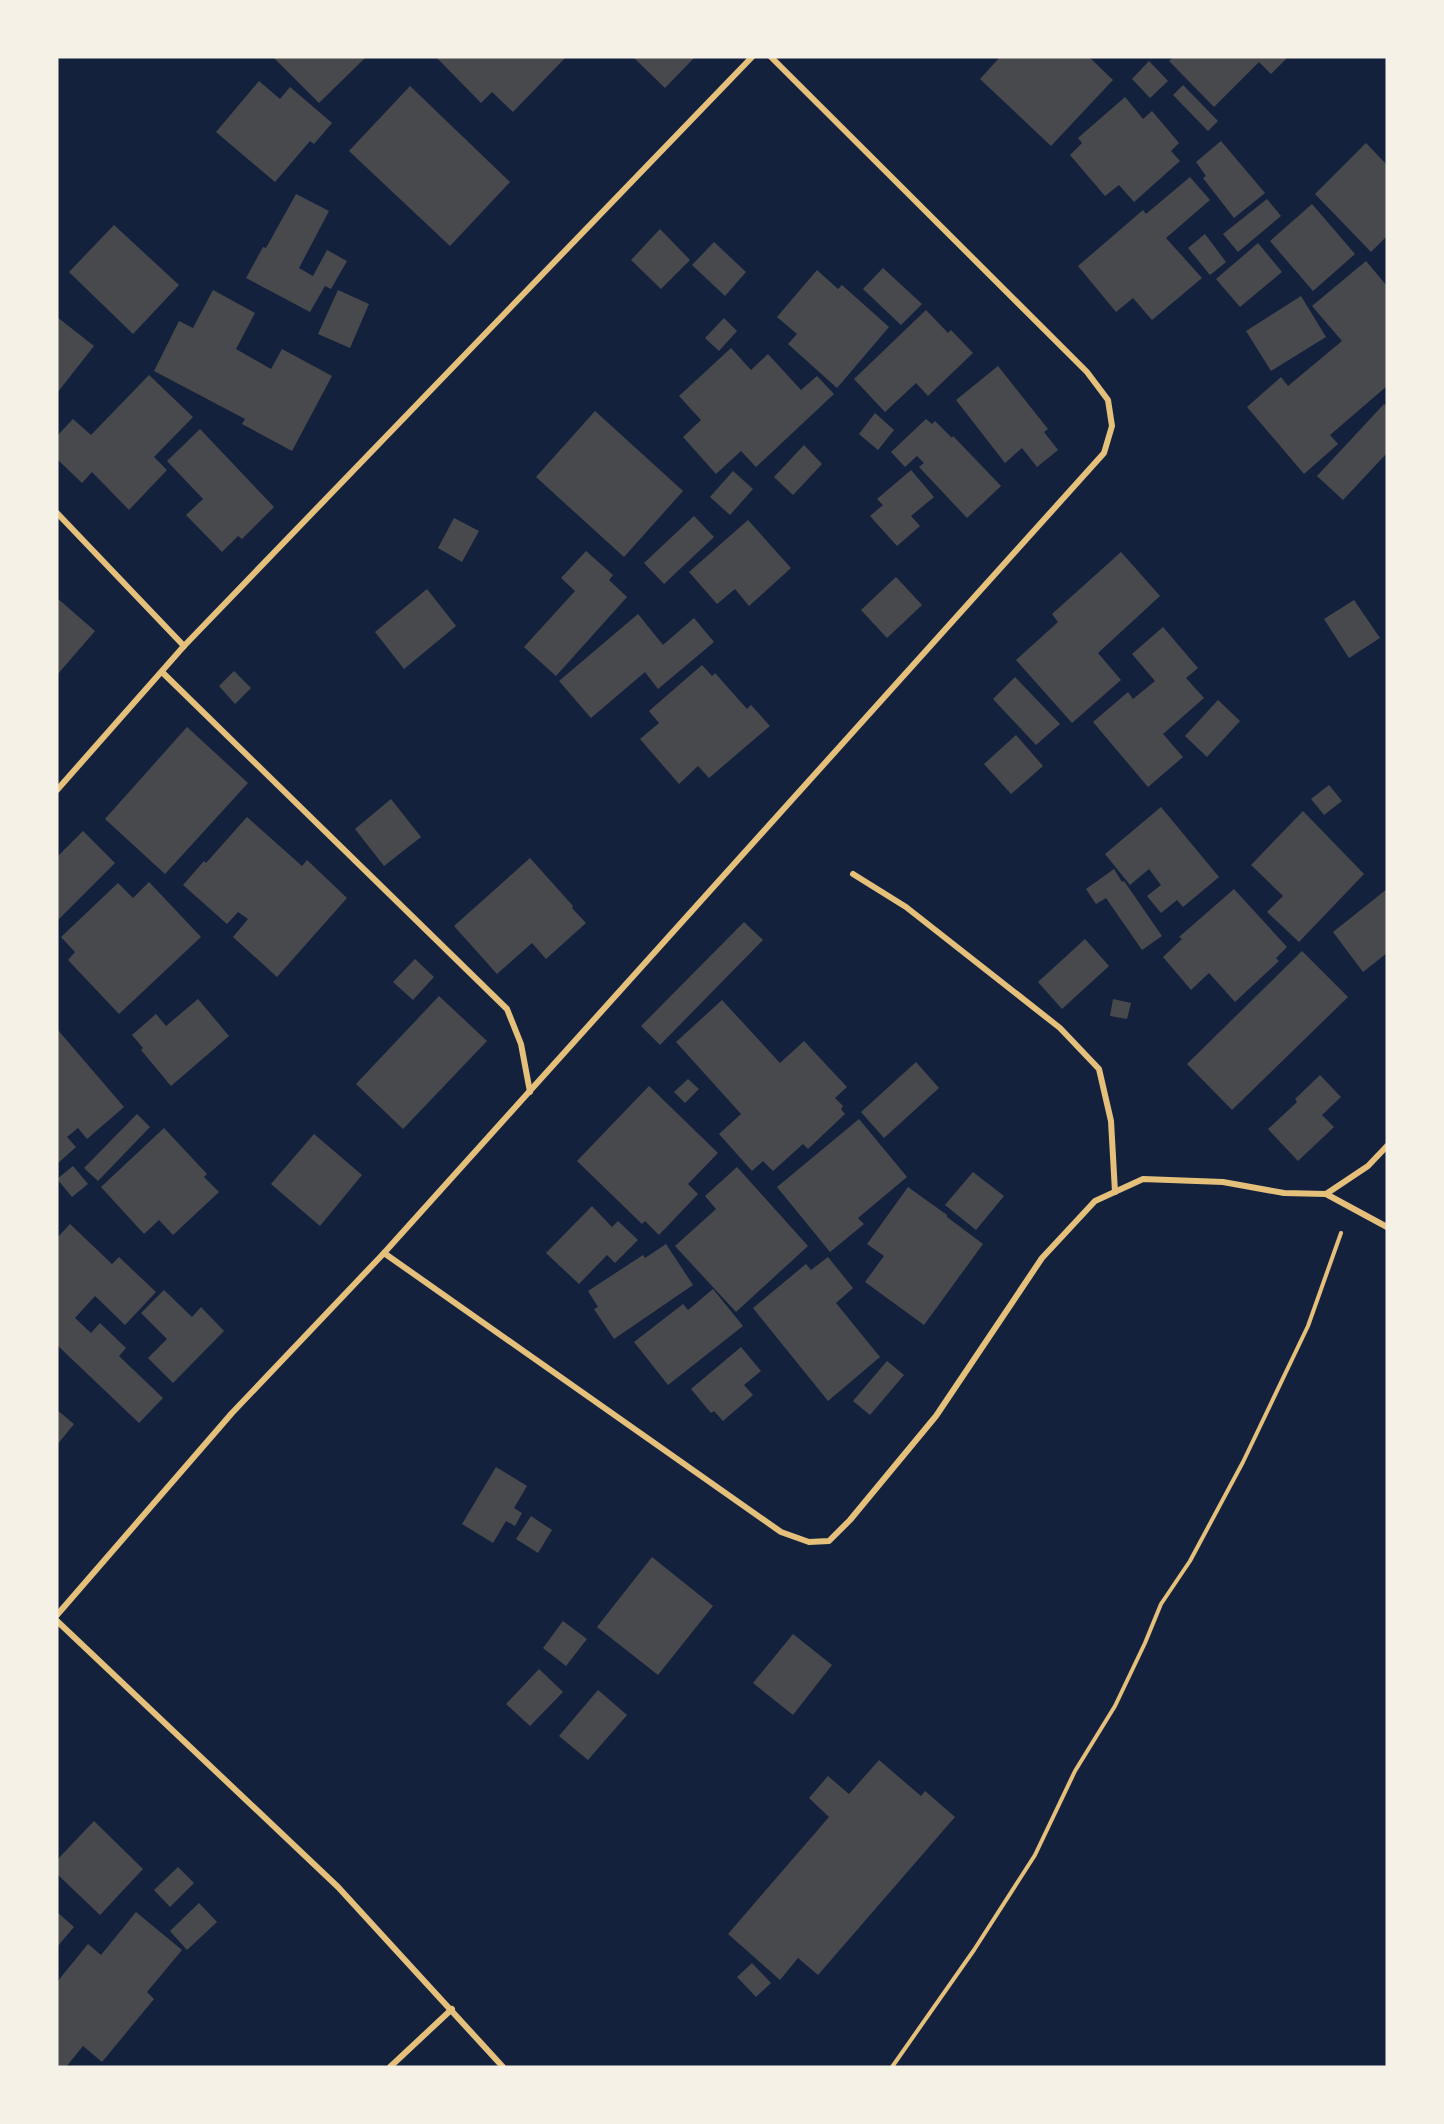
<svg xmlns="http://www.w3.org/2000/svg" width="1444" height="2124" viewBox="0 0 1444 2124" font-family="'Alegreya Sans',sans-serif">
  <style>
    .building { fill: #48494c }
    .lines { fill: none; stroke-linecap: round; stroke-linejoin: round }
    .path { stroke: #e5c07b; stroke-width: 4 }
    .minor { stroke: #e5c07b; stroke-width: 6 }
  </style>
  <rect width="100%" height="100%" fill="#14213d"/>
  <g class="building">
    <path d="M273,57H366L319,103Z"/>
    <path d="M436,57H566L513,112L492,92L481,103Z"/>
    <path d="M633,57H695L665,88Z"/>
    <path d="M1000,57H1089L1113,80L1051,146L980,79Z"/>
    <path d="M1174,57H1288L1271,74L1259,62L1214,107L1169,61Z"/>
    <path d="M1149,61L1168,81L1150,98L1132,79Z"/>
    <path d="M259,81L280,99L290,87L332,123L314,144L310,141L275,182L216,132Z"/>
    <path d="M1183,85L1218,121L1208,131L1173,95Z"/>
    <path d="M410,86L510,182L450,246L349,151Z"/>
    <path d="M1125,97L1143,119L1152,111L1179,143L1171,151L1180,161L1134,202L1119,185L1105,196L1070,155L1082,143L1078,138Z"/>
    <path d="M1221,141L1265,193L1234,218L1203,178L1206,176L1196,162Z"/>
    <path d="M1366,143L1387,165V236L1371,252L1315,194Z"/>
    <path d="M1190,177L1210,200L1166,238L1202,278L1152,320L1133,298L1116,312L1078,266L1143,210L1146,214Z"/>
    <path d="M296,194L329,211L299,268L313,276L327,250L347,261L331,289L325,286L310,312L246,278L263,247L266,248Z"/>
    <path d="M1267,199L1281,216L1238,252L1223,234Z"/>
    <path d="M1312,204L1355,254L1313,291L1270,241Z"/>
    <path d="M114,225L179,285L133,334L69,272Z"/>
    <path d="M660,229L690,260L661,289L631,260Z"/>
    <path d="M1205,234L1226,262L1210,275L1188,248Z"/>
    <path d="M714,242L746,272L725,296L692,265Z"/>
    <path d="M1258,243L1282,272L1240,307L1216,279Z"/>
    <path d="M1366,261L1387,286V386L1330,435L1338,444L1304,474L1247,407L1281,377L1288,386L1342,341L1312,306Z"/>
    <path d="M883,268L922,304L901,325L863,289Z"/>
    <path d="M817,270L838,289L842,285L889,327L837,388L788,344L797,334L777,317Z"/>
    <path d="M213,290L255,313L236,349L271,369L282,349L332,376L292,451L242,424L245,419L154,371L179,321L193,328Z"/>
    <path d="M338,290L369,304L350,348L318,334Z"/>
    <path d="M1301,296L1326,337L1271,371L1246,331Z"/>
    <path d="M926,310L948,333L951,330L973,353L928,396L916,383L885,412L854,379Z"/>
    <path d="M57,317L94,346L57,393Z"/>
    <path d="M724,318L737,331L719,351L705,338Z"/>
    <path d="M731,348L751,370L768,354L801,390L817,376L834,394L756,467L741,451L716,474L683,437L701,420L679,396Z"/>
    <path d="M998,366L1048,429L1044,432L1058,450L1037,467L1022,448L1005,463L956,400Z"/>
    <path d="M149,375L193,417L154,457L167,470L129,510L92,472L82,483L57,459V436L73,419L91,435Z"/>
    <path d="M1384,404L1387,407V453L1343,500L1317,476Z"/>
    <path d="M595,411L683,491L624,557L536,477Z"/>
    <path d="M875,413L894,430L878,450L859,434Z"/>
    <path d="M926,419L932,424L935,421L952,438L953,436L1001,486L967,518L919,467L924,463L917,456L905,467L891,452Z"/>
    <path d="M200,429L274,507L242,539L238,536L222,552L186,515L203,499L167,461Z"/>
    <path d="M804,445L822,464L793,495L774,477Z"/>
    <path d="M911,470L934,497L911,516L920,526L897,546L870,516L883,505L877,499Z"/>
    <path d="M733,471L753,489L730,515L710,497Z"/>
    <path d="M694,516L714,537L664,584L644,563Z"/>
    <path d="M454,518L479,531L462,562L438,548Z"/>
    <path d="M748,520L791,568L749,606L735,589L717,604L689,572Z"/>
    <path d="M586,551L613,575L609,580L627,597L556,676L524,647L575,591L561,578Z"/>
    <path d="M1121,552L1160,596L1098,653L1121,680L1072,723L1016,660L1058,622L1052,614Z"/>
    <path d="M896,577L922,605L887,638L861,610Z"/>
    <path d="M427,589L456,626L404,669L375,632Z"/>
    <path d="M57,598L95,631L57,675Z"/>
    <path d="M1354,600L1380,638L1349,658L1324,619Z"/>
    <path d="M638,614L663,645L694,618L714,642L658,689L645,672L591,718L559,681Z"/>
    <path d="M1163,627L1198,668L1186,678L1204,698L1163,734L1183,757L1148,787L1093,722L1128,692L1133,699L1155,681L1132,654Z"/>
    <path d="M702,665L712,676L715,673L747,709L751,705L770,726L709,778L698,766L679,784L640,739L659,723L649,711Z"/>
    <path d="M234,671L251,688L235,704L219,686Z"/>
    <path d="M1015,677L1060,724L1036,745L993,699Z"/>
    <path d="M1218,700L1240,721L1207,757L1185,736Z"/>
    <path d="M187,727L248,783L165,874L105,819Z"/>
    <path d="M1016,735L1043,766L1011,794L984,764Z"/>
    <path d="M1329,785L1342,801L1324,815L1311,799Z"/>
    <path d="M391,799L421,837L384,866L355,829Z"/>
    <path d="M1161,807L1219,877L1183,907L1177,900L1161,913L1147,896L1161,885L1149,869L1130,885L1105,854Z"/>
    <path d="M1303,811L1364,874L1299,942L1267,912L1283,896L1251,865Z"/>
    <path d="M247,817L302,866L307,860L347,898L277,977L233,937L248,919L238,912L227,924L183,885L204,861L206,863Z"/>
    <path d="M83,831L115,863L57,921V857Z"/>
    <path d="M530,858L573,906L572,908L586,923L546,959L532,943L497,974L454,926Z"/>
    <path d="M1114,869L1122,882L1124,881L1162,936L1142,950L1106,898L1096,904L1086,889Z"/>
    <path d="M149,882L201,937L119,1014L68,960L75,952L61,937L118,883L133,898Z"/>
    <path d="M1234,889L1287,947L1276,958L1279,961L1235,1002L1209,973L1191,990L1163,957L1182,939L1179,937Z"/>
    <path d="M1387,889V953L1363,972L1333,932Z"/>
    <path d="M744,922L763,940L660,1045L641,1026Z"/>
    <path d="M1085,939L1109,966L1062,1009L1038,982Z"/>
    <path d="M1302,951L1348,997L1232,1110L1187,1064Z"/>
    <path d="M415,959L434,977L413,1000L393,982Z"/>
    <path d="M439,996L487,1041L403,1129L356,1084Z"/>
    <path d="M198,999L229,1036L171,1086L141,1050L143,1048L132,1035L156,1014L166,1026Z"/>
    <path d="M1113,999L1131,1003L1127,1019L1110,1016Z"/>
    <path d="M722,1000L780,1063L804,1041L847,1087L835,1098L843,1106L841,1109L845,1114L808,1149L803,1144L773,1171L763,1161L752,1171L719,1134L741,1114L676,1042Z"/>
    <path d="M57,1029L124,1107L87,1139L78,1128L67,1137L76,1147L57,1164Z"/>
    <path d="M916,1062L939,1088L884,1138L861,1112Z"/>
    <path d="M1320,1075L1341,1097L1322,1115L1334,1127L1298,1161L1268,1129L1297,1102L1295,1099Z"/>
    <path d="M688,1079L699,1089L685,1103L674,1092Z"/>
    <path d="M649,1086L718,1153L688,1184L698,1194L659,1235L645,1221L642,1224L577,1161Z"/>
    <path d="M137,1114L150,1127L98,1181L84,1168Z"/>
    <path d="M859,1119L907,1177L858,1218L864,1224L830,1252L777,1187Z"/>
    <path d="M164,1128L207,1174L204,1177L219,1192L173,1235L159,1220L144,1234L101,1187Z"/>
    <path d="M314,1134L362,1175L320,1226L271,1184Z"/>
    <path d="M73,1166L88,1184L72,1197L57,1179Z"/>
    <path d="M737,1167L808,1246L736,1312L675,1246L716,1209L705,1196Z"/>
    <path d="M973,1172L1004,1196L976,1230L945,1205Z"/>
    <path d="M908,1187L947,1215V1217L983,1244L924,1325L865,1282L884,1256L867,1244Z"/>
    <path d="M592,1206L612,1227L618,1221L638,1240L615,1263L607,1255L579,1284L546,1253Z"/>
    <path d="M70,1224L112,1264L119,1257L156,1292L125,1325L95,1296L75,1318L91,1333L100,1323L126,1348L119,1356L163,1398L139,1423L57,1345V1238Z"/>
    <path d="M666,1244L693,1285L614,1339L594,1309L598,1307L588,1291L643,1255L645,1258Z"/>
    <path d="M828,1257L853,1288L836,1303L880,1357L828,1401L753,1308L806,1264L811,1270Z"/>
    <path d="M713,1289L743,1326L668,1385L634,1342L683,1304L688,1310Z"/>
    <path d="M164,1290L192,1317L201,1307L224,1331L173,1383L148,1358L167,1339L141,1313Z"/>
    <path d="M741,1347L761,1371L744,1385L753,1395L723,1421L714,1411L711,1413L691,1389Z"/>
    <path d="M887,1361L904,1375L870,1415L853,1401Z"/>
    <path d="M57,1410L74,1424L57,1445Z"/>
    <path d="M496,1467L527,1486L514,1508L522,1513L515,1526L506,1521L493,1543L462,1524Z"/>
    <path d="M531,1516L552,1530L538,1553L516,1539Z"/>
    <path d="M652,1557L713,1606L658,1675L597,1627Z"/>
    <path d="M563,1621L587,1639L566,1666L543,1648Z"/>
    <path d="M793,1634L832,1665L793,1715L753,1683Z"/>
    <path d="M539,1669L563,1692L530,1726L506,1704Z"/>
    <path d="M598,1690L627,1715L588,1760L559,1736Z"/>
    <path d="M879,1760L921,1796L925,1791L955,1817L818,1975L798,1958L780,1980L728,1934L829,1817L809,1798L828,1776L849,1794Z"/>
    <path d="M94,1821L143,1869L100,1915L57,1874V1860Z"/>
    <path d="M178,1867L194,1883L170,1907L154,1890Z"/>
    <path d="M199,1903L217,1922L187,1950L170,1931Z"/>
    <path d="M57,1912L74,1927L57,1947Z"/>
    <path d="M136,1912L182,1950L147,1992L154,1999L102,2062L83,2046L66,2067H57V1982L88,1944L101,1955Z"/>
    <path d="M752,1963L771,1983L756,1997L737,1977Z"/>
  </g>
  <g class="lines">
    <path class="path" d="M892,2067L974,1950L1035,1855L1075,1771L1115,1706L1145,1643L1161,1604L1190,1561L1243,1462L1308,1326L1341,1233"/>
    <g class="minor">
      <path d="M57,513L184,646"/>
      <path d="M162,672L507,1009L521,1044L530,1092"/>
      <path d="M57,790L184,646L752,57"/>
      <path d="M853,874L906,907L1060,1028L1099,1069L1111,1121L1115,1192"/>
      <path d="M1326,1194L1387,1227"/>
      <path d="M384,1253L781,1532L809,1542L829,1541L850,1520L936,1416L1042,1258L1095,1201L1143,1179L1223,1182L1284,1193L1326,1194L1368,1166L1387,1146"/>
      <path d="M57,1615L232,1413L384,1253L1104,453L1112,426L1108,400L1087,372L771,57"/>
      <path d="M57,1621L338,1887L503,2067"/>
      <path d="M390,2067L452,2009"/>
    </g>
  </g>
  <rect width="1444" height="2124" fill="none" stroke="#f6f1e7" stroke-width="117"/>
</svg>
